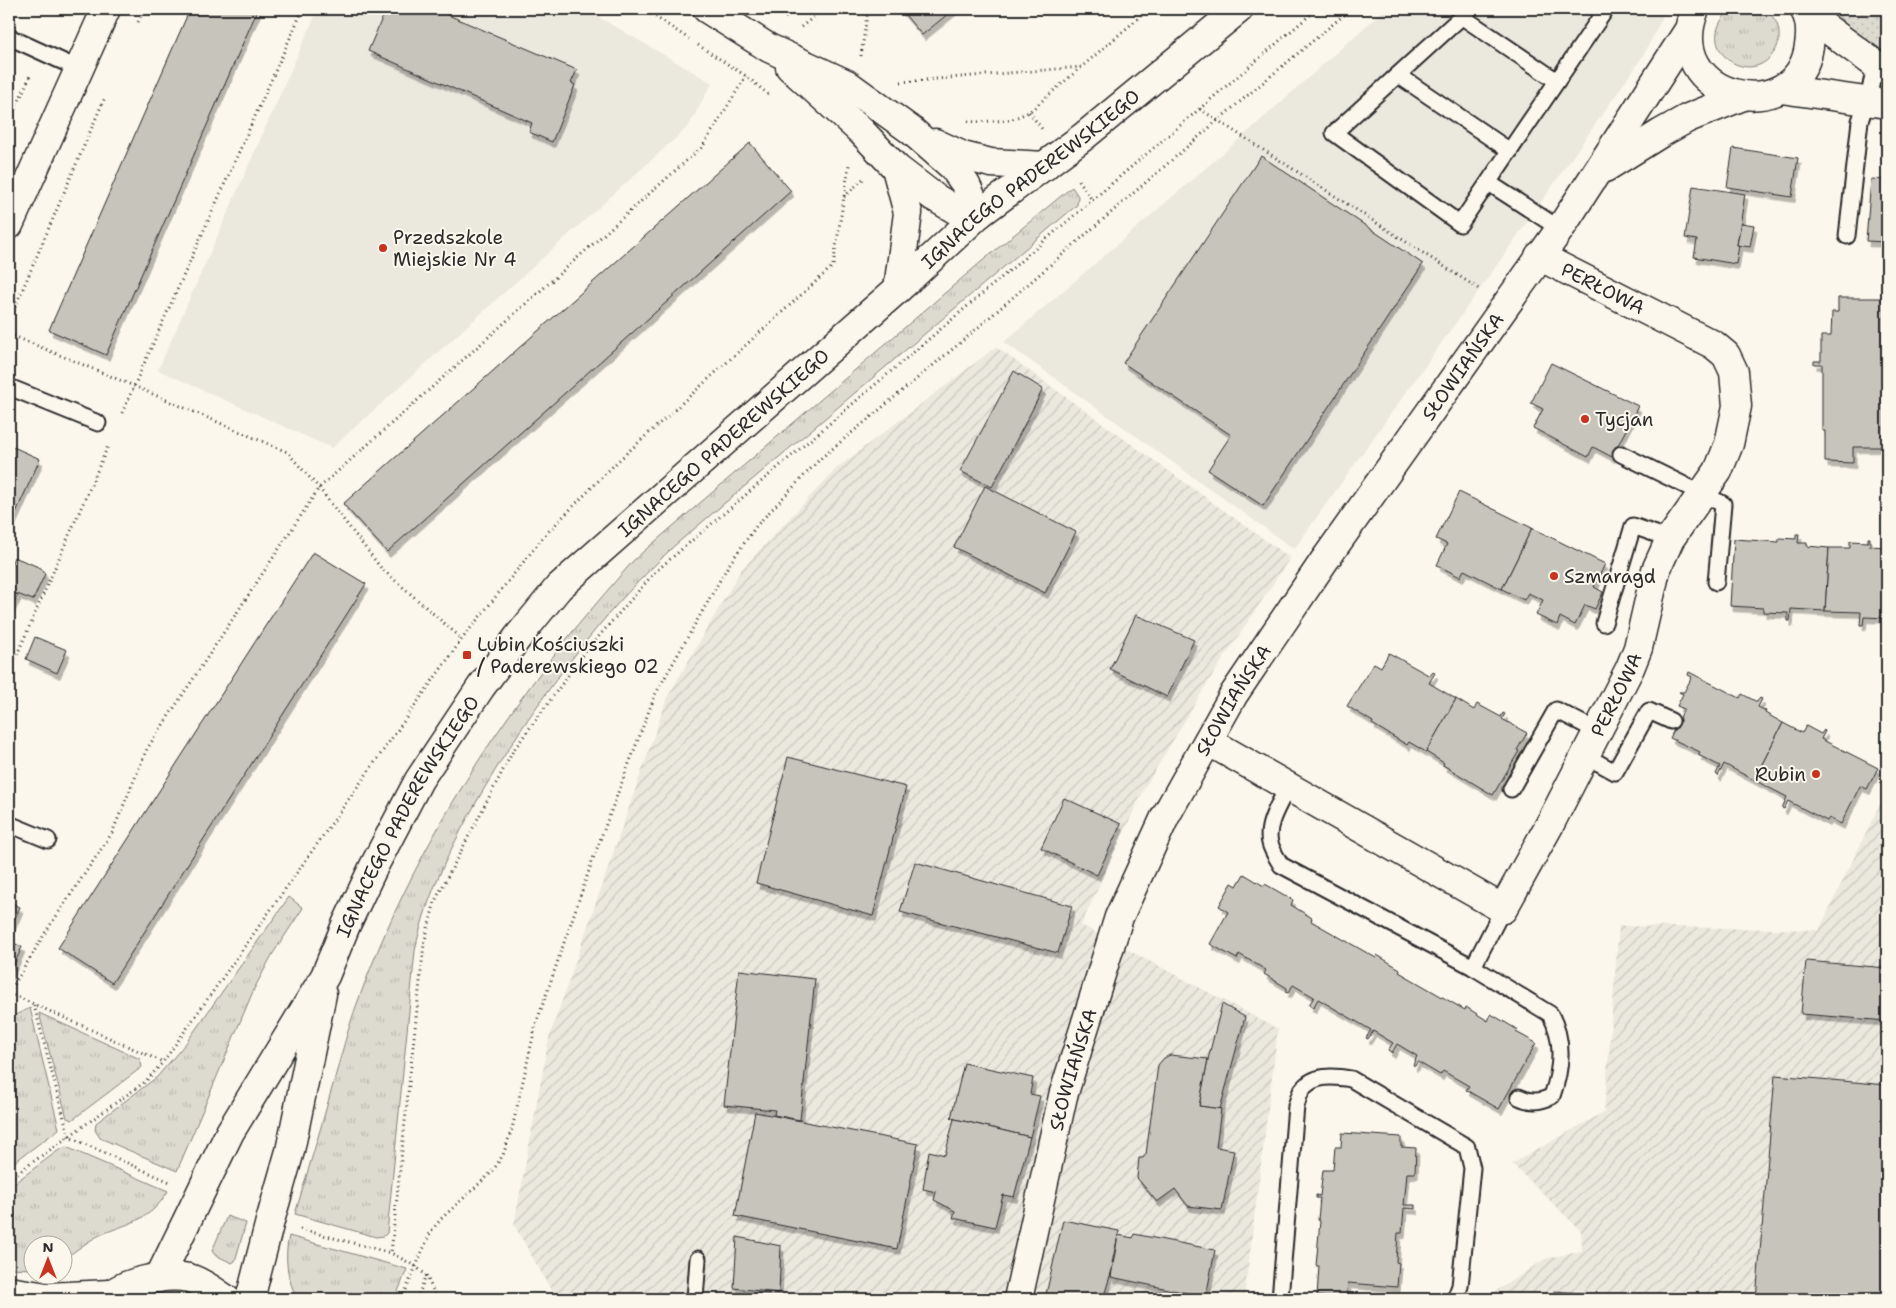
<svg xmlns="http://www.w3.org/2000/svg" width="1896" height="1308" viewBox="0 0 1896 1308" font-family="'Shantell Sans',sans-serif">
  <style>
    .built { fill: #ebe8de }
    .industrial { fill: url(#industrial-furrows) }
    .grass { fill: url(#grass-tufts); stroke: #84827e }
    .park { fill: url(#park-dots); stroke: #84827e }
    .building { fill: #c7c4bc; stroke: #2b2b2b; filter: url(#shadow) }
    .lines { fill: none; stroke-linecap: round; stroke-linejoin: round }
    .lane-casing { stroke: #2b2b2b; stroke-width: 19 }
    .street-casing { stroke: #2b2b2b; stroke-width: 31 }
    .secondary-casing { stroke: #2b2b2b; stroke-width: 31 }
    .path { stroke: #2b2b2b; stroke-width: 3; stroke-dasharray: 1 4; stroke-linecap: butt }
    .lane { stroke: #fbf7ec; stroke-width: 15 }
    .street { stroke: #fbf7ec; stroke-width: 28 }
    .secondary { stroke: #fbf7ec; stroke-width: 28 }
    .poi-dot { fill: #c8321e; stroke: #fbf7ec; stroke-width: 2 }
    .labels { text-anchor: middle; stroke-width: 4; stroke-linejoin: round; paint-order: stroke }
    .street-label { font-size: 19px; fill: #2b2b2b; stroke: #fbf7ec }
    .poi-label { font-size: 19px; fill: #2b2b2b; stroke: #fbf7ec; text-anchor: start }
  </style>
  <defs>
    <pattern id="industrial-furrows" width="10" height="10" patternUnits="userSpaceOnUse" patternTransform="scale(1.25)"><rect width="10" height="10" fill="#ebe8de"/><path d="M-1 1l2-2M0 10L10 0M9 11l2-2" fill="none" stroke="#cac7bf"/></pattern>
    <pattern id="grass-tufts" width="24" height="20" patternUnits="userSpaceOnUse" patternTransform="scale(1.25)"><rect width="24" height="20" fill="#dddad0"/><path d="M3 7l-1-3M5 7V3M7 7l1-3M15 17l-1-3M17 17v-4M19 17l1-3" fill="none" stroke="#bebbb3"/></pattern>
    <pattern id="park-dots" width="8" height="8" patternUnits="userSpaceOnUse" patternTransform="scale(1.25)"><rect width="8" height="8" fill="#dddad0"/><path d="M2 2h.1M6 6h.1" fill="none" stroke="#bebbb3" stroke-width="1.8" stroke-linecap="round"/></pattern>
    <filter id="shadow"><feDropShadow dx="3" dy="5.5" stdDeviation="0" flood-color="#0004"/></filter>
  </defs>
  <rect width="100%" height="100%" fill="#fbf7ec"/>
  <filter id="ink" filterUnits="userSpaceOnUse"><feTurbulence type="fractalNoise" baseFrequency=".02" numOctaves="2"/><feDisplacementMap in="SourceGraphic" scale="10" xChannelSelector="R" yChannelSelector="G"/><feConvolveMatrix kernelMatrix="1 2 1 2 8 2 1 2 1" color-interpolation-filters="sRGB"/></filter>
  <g filter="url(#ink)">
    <g class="built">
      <path d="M318,9H585L712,83L688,127L332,448L158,370Z"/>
      <path d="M1385,9H1664L1662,18L1643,56L1483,285L1294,549L1004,342L1251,129Z"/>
    </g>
    <g class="industrial">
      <path d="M996,347L1290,558L1210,679L1145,787L1081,925L1278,1029L1244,1299H553L554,1295L514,1225L549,1038L667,698L741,570L837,468Z"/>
      <path d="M1887,790V1299H1486L1490,1295L1545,1259L1582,1251L1581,1231L1512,1164L1604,1112L1619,926L1819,930Z"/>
    </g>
    <g class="grass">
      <path d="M1731,9H1764C1774,16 1780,25 1779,38C1779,44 1776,50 1772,55C1747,88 1690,46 1731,9Z"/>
      <path d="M1072,187L1078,196L1077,205L674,546C649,571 623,596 601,623C556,676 516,734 481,794C453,843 426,895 415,951L387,1233L384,1236L376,1237L295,1214C307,1174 319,1135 330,1095C340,1061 348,1026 361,993C410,861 485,739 574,630C593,607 613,584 633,561L644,551L981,262Z"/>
      <path d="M289,897L303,908L272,955L254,989L177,1171L100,1138L95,1130L96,1123L157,1077L186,1043Z"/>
      <path d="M30,1008L59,1129L9,1166V1018Z"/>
      <path d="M39,1013L140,1059L142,1067L72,1120L67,1118Z"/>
      <path d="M66,1147L168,1191C149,1223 128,1222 98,1236C86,1242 75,1252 63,1259L62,1246H32V1269L9,1268V1187L59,1150Z"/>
      <path d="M227,1216L246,1223L235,1261L232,1263L215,1255L212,1251Z"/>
      <path d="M289,1236L407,1269L395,1299H297C287,1278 284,1258 289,1236Z"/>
    </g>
    <path class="park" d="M1832,9H1887V53L1854,33Z"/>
    <g class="building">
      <path d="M190,9H258L106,355L49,330Z"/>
      <path d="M386,9H434L577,70L571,83L575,85L552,142L529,132L532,123L368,51Z"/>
      <path d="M900,9H954L922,35Z"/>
      <path d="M750,143L791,191L387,552L343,504Z"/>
      <path d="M1733,148L1798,158L1792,197L1727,187Z"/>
      <path d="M1261,156L1423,264L1263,506L1208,470L1231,435L1123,363Z"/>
      <path d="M1871,179L1887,180V242L1866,241Z"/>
      <path d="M1693,186L1745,194L1737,245H1739L1736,264L1694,257L1697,240L1685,238Z"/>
      <path d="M1741,223L1754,225L1750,247L1737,245Z"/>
      <path d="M1838,298H1887V447H1853V463L1825,462V431H1822V364H1814V361H1821V336H1831L1832,312H1838Z"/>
      <path d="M1551,363L1638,406L1612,457L1593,447L1588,457L1533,428L1543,409L1531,403Z"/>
      <path d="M1014,371L1043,389L992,487L960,471Z"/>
      <path d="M9,445L40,459L9,528Z"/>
      <path d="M985,486L1076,532L1045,593L954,547Z"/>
      <path d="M1459,492L1532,528L1502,589L1464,570L1460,577L1437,565L1447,544L1436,539Z"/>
      <path d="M1532,528L1605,564L1594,587L1603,592L1595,609L1585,605L1575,625L1560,617L1557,625L1536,615L1543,600L1528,593L1524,600L1502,589Z"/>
      <path d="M1796,534H1799L1798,543H1807V546L1829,548L1825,611L1791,609L1790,621H1788V613L1763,612V608L1730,606L1734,539L1779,542V538L1796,539Z"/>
      <path d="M1868,538H1870V546L1887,547V618L1864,617L1863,625H1860L1861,612L1825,611L1829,548H1850V541L1868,542Z"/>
      <path d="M313,552L366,584L112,983L58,948Z"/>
      <path d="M14,557L41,568L45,574L33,600L9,591V570Z"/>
      <path d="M9,591L18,595L9,611Z"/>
      <path d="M1136,615L1194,640L1167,697L1110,669Z"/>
      <path d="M35,637L67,650L57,673L26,659Z"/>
      <path d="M1389,653L1430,676L1433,672L1435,673L1429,683L1456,699L1426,752L1409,742L1407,745L1372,724L1373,722L1347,706L1374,663L1381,667Z"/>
      <path d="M1689,672L1740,698L1742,694L1757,702L1760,698L1762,699L1758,707L1766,711L1765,713L1783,723L1754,780L1724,764L1718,776L1716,774L1720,766L1698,755L1700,752L1670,738L1684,709L1677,706L1683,694L1679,692H1684L1692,677L1688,675Z"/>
      <path d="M1456,699L1474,710L1477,704L1501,717L1503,713L1505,714L1502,719L1527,733L1517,750L1519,751L1493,795L1443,765L1444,763L1426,752Z"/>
      <path d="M1783,723L1802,733L1806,726L1821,734L1824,730L1825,731L1821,739L1878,768L1867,789L1860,786L1841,824L1829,818L1827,821L1788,801L1784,809L1782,808L1787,797L1754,780Z"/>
      <path d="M788,757L906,787L873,916L756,883Z"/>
      <path d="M1064,798L1121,824L1097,875L1041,848Z"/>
      <path d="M915,862L1072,906L1058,953L900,912Z"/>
      <path d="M1244,874L1264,886L1265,884L1293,900L1291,905L1312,918L1311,921L1376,958L1377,955L1400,969L1399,972L1465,1010L1466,1007L1488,1021L1491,1014L1518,1030L1516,1032L1536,1043L1499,1109L1466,1090L1469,1086L1443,1071L1440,1075L1418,1062L1415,1066L1413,1065L1417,1056L1397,1044L1392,1053L1388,1050L1393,1043L1373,1031L1368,1039L1366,1038L1371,1030L1318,999L1313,1008L1309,1005L1314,997L1293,985L1288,993L1285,992L1287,988L1264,974L1266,970L1239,954L1237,959L1210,944L1228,912L1219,906L1232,883L1237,886Z"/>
      <path d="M9,902L20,907L9,932Z"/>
      <path d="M9,941L22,947L9,976Z"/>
      <path d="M1806,961L1887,968V1021L1801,1014Z"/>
      <path d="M739,970L815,979L800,1120L774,1115L775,1110L724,1105Z"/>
      <path d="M1222,1004L1245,1017L1220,1109L1199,1106L1208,1059Z"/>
      <path d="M1170,1055L1208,1059L1199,1106L1221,1109L1216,1147L1234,1150L1222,1210L1188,1206L1175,1189L1157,1202L1137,1178L1139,1158H1143L1146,1154L1158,1065L1164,1058Z"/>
      <path d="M964,1063L1033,1078L1030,1094L1040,1096L1030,1137L951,1118Z"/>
      <path d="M1775,1075L1887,1085V1299H1756Z"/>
      <path d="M755,1112L918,1144L897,1249L735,1216Z"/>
      <path d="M951,1118L1030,1137L1014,1197L1003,1195L995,1227L953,1218L955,1211L934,1200L936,1192L923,1189L929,1151L945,1155L954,1119Z"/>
      <path d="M1342,1133L1401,1137V1147L1416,1148L1415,1173H1407L1404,1205H1415V1209L1404,1208L1402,1233H1398L1396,1262L1399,1263L1397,1287L1348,1283L1346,1299L1317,1296L1319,1266H1316L1320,1221L1318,1220L1320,1198H1316V1195L1320,1196L1323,1170H1333L1335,1147H1341Z"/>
      <path d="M1063,1220L1119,1231L1112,1263H1114L1103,1299H1045Z"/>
      <path d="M1134,1234L1215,1250L1206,1297L1111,1277L1118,1235L1133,1238Z"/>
      <path d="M737,1237L781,1246L779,1293L734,1288Z"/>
      <path d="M1554,1291L1582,1293V1299H1553Z"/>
    </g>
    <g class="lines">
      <g class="lane-casing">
        <g id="lane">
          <path d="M1470,9L1334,133L1460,224L1606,9"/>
          <path d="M1461,16L1557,81"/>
          <path d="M9,37L79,69"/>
          <path d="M1398,75L1510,151"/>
          <path d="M1489,183L1560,229"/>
          <path d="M1847,236L1860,121L1870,91L1875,64"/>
          <path d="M9,387L98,423"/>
          <path d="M1621,454L1723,504L1716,582"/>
          <path d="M1604,623L1633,526L1670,539"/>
          <path d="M1584,755L1615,772L1649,711L1671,721"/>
          <path d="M1288,786C1281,802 1265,824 1270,843C1272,851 1277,858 1281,865L1473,967L1550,1014C1564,1039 1562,1068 1552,1096C1541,1102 1531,1103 1519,1097"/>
          <path d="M1511,789L1556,710L1597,731"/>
          <path d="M9,824L48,840"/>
          <path d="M1473,967L1503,909"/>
          <path d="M695,1299L698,1259"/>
          <path d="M1280,1299L1296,1106C1298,1101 1299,1094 1302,1090C1313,1074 1334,1076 1351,1079L1467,1147L1472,1168L1460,1286L1455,1299"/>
        </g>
      </g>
      <g class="street-casing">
        <g id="street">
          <path d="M707,9L769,48L847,84L912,131L953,167L966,185L979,214"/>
          <path d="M1695,9C1659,99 1797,131 1809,46C1811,33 1811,20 1804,9"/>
          <path d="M1807,14L1875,64L1887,70"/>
          <path d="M790,67L862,132L896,168L934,197L956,210L979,214"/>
          <path d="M1781,89L1887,104"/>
          <path d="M935,143L963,156L991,163L1045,166"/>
          <path d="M896,168L908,213L898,289"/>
          <path d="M1605,168L1661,133L1688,118L1743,96"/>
          <path d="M9,225L106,9"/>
          <path id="s1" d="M1208,741L1503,909L1550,824L1630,668L1638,648L1656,570L1670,539L1718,471L1729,444L1737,406L1734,372L1726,355L1714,345L1539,256"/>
          <path id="s2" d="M1018,1299L1063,1096L1119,917L1165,817L1234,694L1324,561L1560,229L1688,31"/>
        </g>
      </g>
      <g class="secondary-casing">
        <g id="secondary">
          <path id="s3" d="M159,1278L230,1132L325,976L346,925L374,866L419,780L481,687L518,637L559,587L908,280L979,214L1083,137L1239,9"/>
          <path d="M9,1291L47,1297L110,1294"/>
          <path d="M106,1299C121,1282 166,1273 189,1278C201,1281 215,1292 226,1299"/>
          <path d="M250,1299L270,1221L290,1151L322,994"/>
        </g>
      </g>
      <g class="path">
        <path d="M622,9L627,12L651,14L689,39"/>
        <path d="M773,9L789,19"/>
        <path d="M138,22L144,9"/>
        <path d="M801,27L824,9"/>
        <path d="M698,45L746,76L769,95"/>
        <path d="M861,56L868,9"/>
        <path d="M901,82L1081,67"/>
        <path d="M1200,109L1479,289"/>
        <path d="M1029,112L1042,129"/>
        <path d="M968,121L976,122L1010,120L1029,112L1149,9"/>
        <path d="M9,123L30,76"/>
        <path d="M1079,180L1092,200"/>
        <path d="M844,197L863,179"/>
        <path d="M9,321L105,97"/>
        <path d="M9,334L134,386L287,452L319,488L381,568L462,639"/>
        <path d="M122,413L303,9"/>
        <path d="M9,673L108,446"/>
        <path d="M9,993L163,1062L462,639L545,535L617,462L833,266L849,165"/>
        <path d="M9,993L45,933L112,833L147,749L319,488L703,146L746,76"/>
        <path d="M34,1005L69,1137L170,1182"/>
        <path d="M9,1179L145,1082L163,1062"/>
        <path d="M300,1229L391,1253"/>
        <path d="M402,1299L431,1231L442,1218L492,1172L503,1155L512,1129L536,1024L594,856L655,695L728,566L757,525L820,459L960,343L1217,121L1351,9"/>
        <path d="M417,1299L426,1275"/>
        <path d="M437,1299L426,1275L415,1266L391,1253L424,944L435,901L513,751L586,651L655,572L1317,9"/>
      </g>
      <use href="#lane" class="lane"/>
      <use href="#street" class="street"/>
      <use href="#secondary" class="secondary"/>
    </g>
  </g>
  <g class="poi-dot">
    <circle cx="383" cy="248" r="5"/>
    <circle cx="1585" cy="419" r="5"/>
    <circle cx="1554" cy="576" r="5"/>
    <rect x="462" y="650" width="10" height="10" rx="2.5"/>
    <circle cx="1816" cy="774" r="5"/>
  </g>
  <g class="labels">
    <g class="street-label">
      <text dy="7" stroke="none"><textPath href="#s3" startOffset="1425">IGNACEGO PADEREWSKIEGO</textPath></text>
      <text transform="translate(1603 288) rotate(27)" y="7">PERŁOWA</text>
      <text dy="7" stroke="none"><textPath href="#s2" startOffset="1046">SŁOWIAŃSKA</textPath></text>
      <text dy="7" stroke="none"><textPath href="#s3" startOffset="1020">IGNACEGO PADEREWSKIEGO</textPath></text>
      <text dy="7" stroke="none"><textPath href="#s1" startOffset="582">PERŁOWA</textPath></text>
      <text dy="7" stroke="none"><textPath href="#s2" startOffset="641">SŁOWIAŃSKA</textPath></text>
      <text dy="7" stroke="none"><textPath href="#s3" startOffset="525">IGNACEGO PADEREWSKIEGO</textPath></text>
      <text dy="7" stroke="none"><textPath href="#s2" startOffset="236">SŁOWIAŃSKA</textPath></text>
    </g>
    <g class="poi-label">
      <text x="393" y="244">Przedszkole<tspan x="393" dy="22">Miejskie Nr 4</tspan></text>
      <text x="1595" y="426">Tycjan</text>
      <text x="1564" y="583">Szmaragd</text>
      <text x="477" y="651">Lubin Kościuszki<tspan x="477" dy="22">/ Paderewskiego 02</tspan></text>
      <text x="1806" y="781" text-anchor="end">Rubin</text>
    </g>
  </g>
  <rect width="1896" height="1308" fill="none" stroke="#fbf7ec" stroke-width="30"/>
  <rect x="15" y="15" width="1866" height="1278" fill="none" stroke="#2b2b2b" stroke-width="2" filter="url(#ink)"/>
  <g transform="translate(48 1260)"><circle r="24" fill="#fbf7ec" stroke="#a8a59f"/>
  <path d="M0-4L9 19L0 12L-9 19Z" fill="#c8321e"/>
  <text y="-8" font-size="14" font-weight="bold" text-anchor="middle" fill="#2b2b2b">N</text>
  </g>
</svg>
